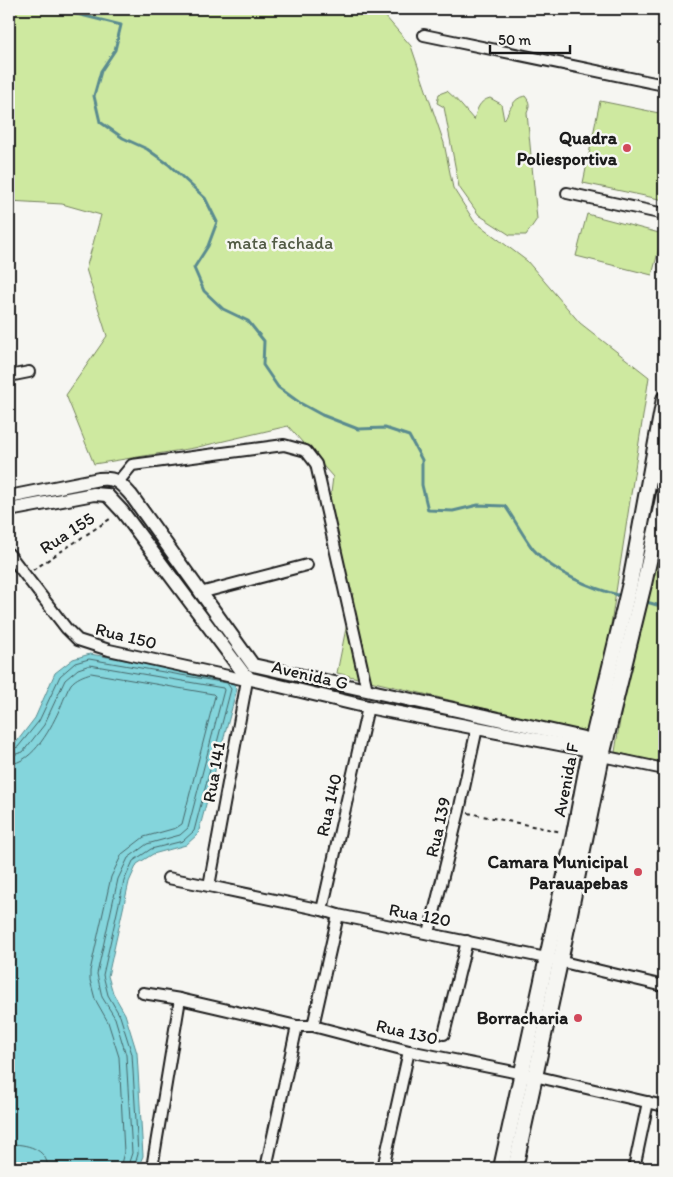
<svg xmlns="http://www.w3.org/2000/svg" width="673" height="1177" viewBox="0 0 673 1177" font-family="Itim,sans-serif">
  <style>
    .green { fill: #cee9a0; stroke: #75825e }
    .water { fill: #84d5dc; stroke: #5a8b8f }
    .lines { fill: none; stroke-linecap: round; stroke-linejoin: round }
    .shore { stroke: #466669; stroke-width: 1 }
    .stream { stroke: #5a8b8f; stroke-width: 3 }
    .minor-casing { stroke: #1c1c1c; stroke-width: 14 }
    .tertiary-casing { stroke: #1c1c1c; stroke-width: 16 }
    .secondary-casing { stroke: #1c1c1c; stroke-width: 18 }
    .path { stroke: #1c1c1c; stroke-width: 2; stroke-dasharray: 4 4; stroke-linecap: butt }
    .minor { stroke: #f6f6f2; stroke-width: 10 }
    .tertiary { stroke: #f6f6f2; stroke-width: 12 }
    .secondary { stroke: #f6f6f2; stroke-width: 14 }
    .poi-dot { fill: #d1495b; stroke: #f6f6f2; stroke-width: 2 }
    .labels { text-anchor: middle; stroke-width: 5; stroke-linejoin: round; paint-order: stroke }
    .poi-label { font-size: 18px; font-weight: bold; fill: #1c1c1c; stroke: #f6f6f2; text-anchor: end }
    .park-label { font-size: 18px; fill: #515a44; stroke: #f6f6f2 }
    .street-label { font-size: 18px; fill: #1c1c1c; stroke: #f6f6f2 }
  </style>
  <rect width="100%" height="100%" fill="#f6f6f2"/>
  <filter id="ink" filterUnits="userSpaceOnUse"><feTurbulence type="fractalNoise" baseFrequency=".02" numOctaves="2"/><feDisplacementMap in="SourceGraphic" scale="10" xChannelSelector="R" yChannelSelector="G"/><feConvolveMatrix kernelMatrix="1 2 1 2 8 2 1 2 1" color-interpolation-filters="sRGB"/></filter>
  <g filter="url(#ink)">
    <g class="green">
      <path d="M9,9H379L411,46L444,143L453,188L474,221L527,261L580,323L649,377L594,735L337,673L353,593L326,533L333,477L288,426L194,448L94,464L66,395L107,336L86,269L101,215L62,204L9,201Z"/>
      <path d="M447,91C457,99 465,110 474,120C477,109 479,101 490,98L501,104L504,120C510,111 512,98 525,96C530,102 530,106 527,113L537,219L526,235H510L479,215L459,187L444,107L437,103L439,94Z"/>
      <path d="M600,101L664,114V200L583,183Z"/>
      <path d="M587,214L663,234L652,275L576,256Z"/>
      <path d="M664,523V764L615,752L621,714Z"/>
    </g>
    <path class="water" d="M90,654L230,678L237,689L198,834L186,845L153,854L137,864L129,882L108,976L113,993L125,1014L137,1053L143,1156L138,1168H40L9,1162V746L15,744L35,718L55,673L73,659Z"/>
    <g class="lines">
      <g class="shore">
        <path d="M9,750L18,747L39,721L60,676L75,663L89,659L227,683L231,689L194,831L183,841L151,849L133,861L124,881L103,975L108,995L120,1016L132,1054L138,1154L134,1168"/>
        <path d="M9,756L23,752L44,725L65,680L78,669L90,665L223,688L224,690L188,828L180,835L147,844L128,858L118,879L97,974L102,997L115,1018L126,1055L132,1153L127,1168"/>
        <path d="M9,764C34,763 52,726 61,706C64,699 67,690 71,684C76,678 84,675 91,673L213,694L215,696L182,824L176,828L144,837L122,854L111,877L90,971V980L95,999L108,1022L119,1057L124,1152L120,1168"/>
        <path d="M9,1144C26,1144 47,1148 48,1168"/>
      </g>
      <g class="stream">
        <path d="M67,9L69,12L121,25L115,50L101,71L94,96L100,122L123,138L147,149L168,164L205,198L217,222L208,246L194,268L204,291L223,309L248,321L264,341L263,365L278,387L300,403L322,415L358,429L385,428L409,436L422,460V485L428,510L453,511L478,505L505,506C515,520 523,536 533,549C553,573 593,589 622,596"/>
        <path d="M643,601L664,607"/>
      </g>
      <g class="minor-casing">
        <g id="minor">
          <path d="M424,35L664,85"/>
          <path d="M567,193L664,214"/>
          <path d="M9,376L29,372"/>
          <path d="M118,482L132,465L284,445L306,451L316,464L367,690"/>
          <path d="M9,554L66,628L78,640L109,650L246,680"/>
          <path d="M200,593L307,565"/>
          <path d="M602,756L664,769"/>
          <path d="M168,878L209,886L322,910L338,915L546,958L664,986"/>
          <path d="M209,886L248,675"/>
          <path d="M322,910L368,707"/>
          <path d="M429,933L459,811L477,728"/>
          <path d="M143,993L180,999L297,1026H313L409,1051L534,1076L664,1106"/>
          <path d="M313,1026L338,915"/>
          <path d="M444,1034L467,941"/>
          <path d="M152,1168L180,999"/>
          <path d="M266,1168L297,1026"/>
          <path d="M383,1168L409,1051"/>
          <path d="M634,1168L648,1102"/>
        </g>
      </g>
      <g class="tertiary-casing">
        <g id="tertiary">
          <path d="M107,495L122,511L247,678L368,707L590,750"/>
          <path d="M9,497L99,479C116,477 120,483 131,495L253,665L593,740"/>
          <path d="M9,510L94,494L107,495"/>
        </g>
      </g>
      <g class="secondary-casing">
        <g id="secondary">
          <path d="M501,1168L574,834L590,750L630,583L664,399"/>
          <path d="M515,1168L560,962L602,756L644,584L664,494"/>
        </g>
      </g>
      <g class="path">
        <path d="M33,570L113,517"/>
        <path d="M468,813L562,832"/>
      </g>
      <use href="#minor" class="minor"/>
      <use href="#tertiary" class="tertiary"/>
      <use href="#secondary" class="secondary"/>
    </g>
  </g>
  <g class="poi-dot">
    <circle cx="627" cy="148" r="5"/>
    <circle cx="638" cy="872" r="5"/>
    <circle cx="578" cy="1018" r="5"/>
  </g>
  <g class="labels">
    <g class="poi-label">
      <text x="617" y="144">Quadra<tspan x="617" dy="21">Poliesportiva</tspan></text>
      <text x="628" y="868">Camara Municipal<tspan x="628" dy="21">Parauapebas</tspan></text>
      <text x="568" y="1024">Borracharia</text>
    </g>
    <g class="park-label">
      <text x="280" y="249">mata fachada</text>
    </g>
    <g class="street-label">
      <text transform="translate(67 533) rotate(-33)" y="6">Rua 155</text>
      <text transform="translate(126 636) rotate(14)" y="6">Rua 150</text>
      <text transform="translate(310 675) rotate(13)" y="6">Avenida G</text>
      <text transform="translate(214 772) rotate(-80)" y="6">Rua 141</text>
      <text transform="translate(566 780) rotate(-79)" y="6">Avenida F</text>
      <text transform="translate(329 805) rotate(-77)" y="6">Rua 140</text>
      <text transform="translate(438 827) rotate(-77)" y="6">Rua 139</text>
      <text transform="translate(420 915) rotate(11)" y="6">Rua 120</text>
      <text transform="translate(407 1032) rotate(13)" y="6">Rua 130</text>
    </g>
  </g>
  <rect width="673" height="1177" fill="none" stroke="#f6f6f2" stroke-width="30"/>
  <rect x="15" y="15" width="643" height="1147" fill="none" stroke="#1c1c1c" stroke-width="2" filter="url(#ink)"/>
  <path d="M490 45v8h80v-8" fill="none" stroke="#1c1c1c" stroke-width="2.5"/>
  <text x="498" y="45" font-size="15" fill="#1c1c1c" stroke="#f6f6f2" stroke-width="4" paint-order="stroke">50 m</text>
</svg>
